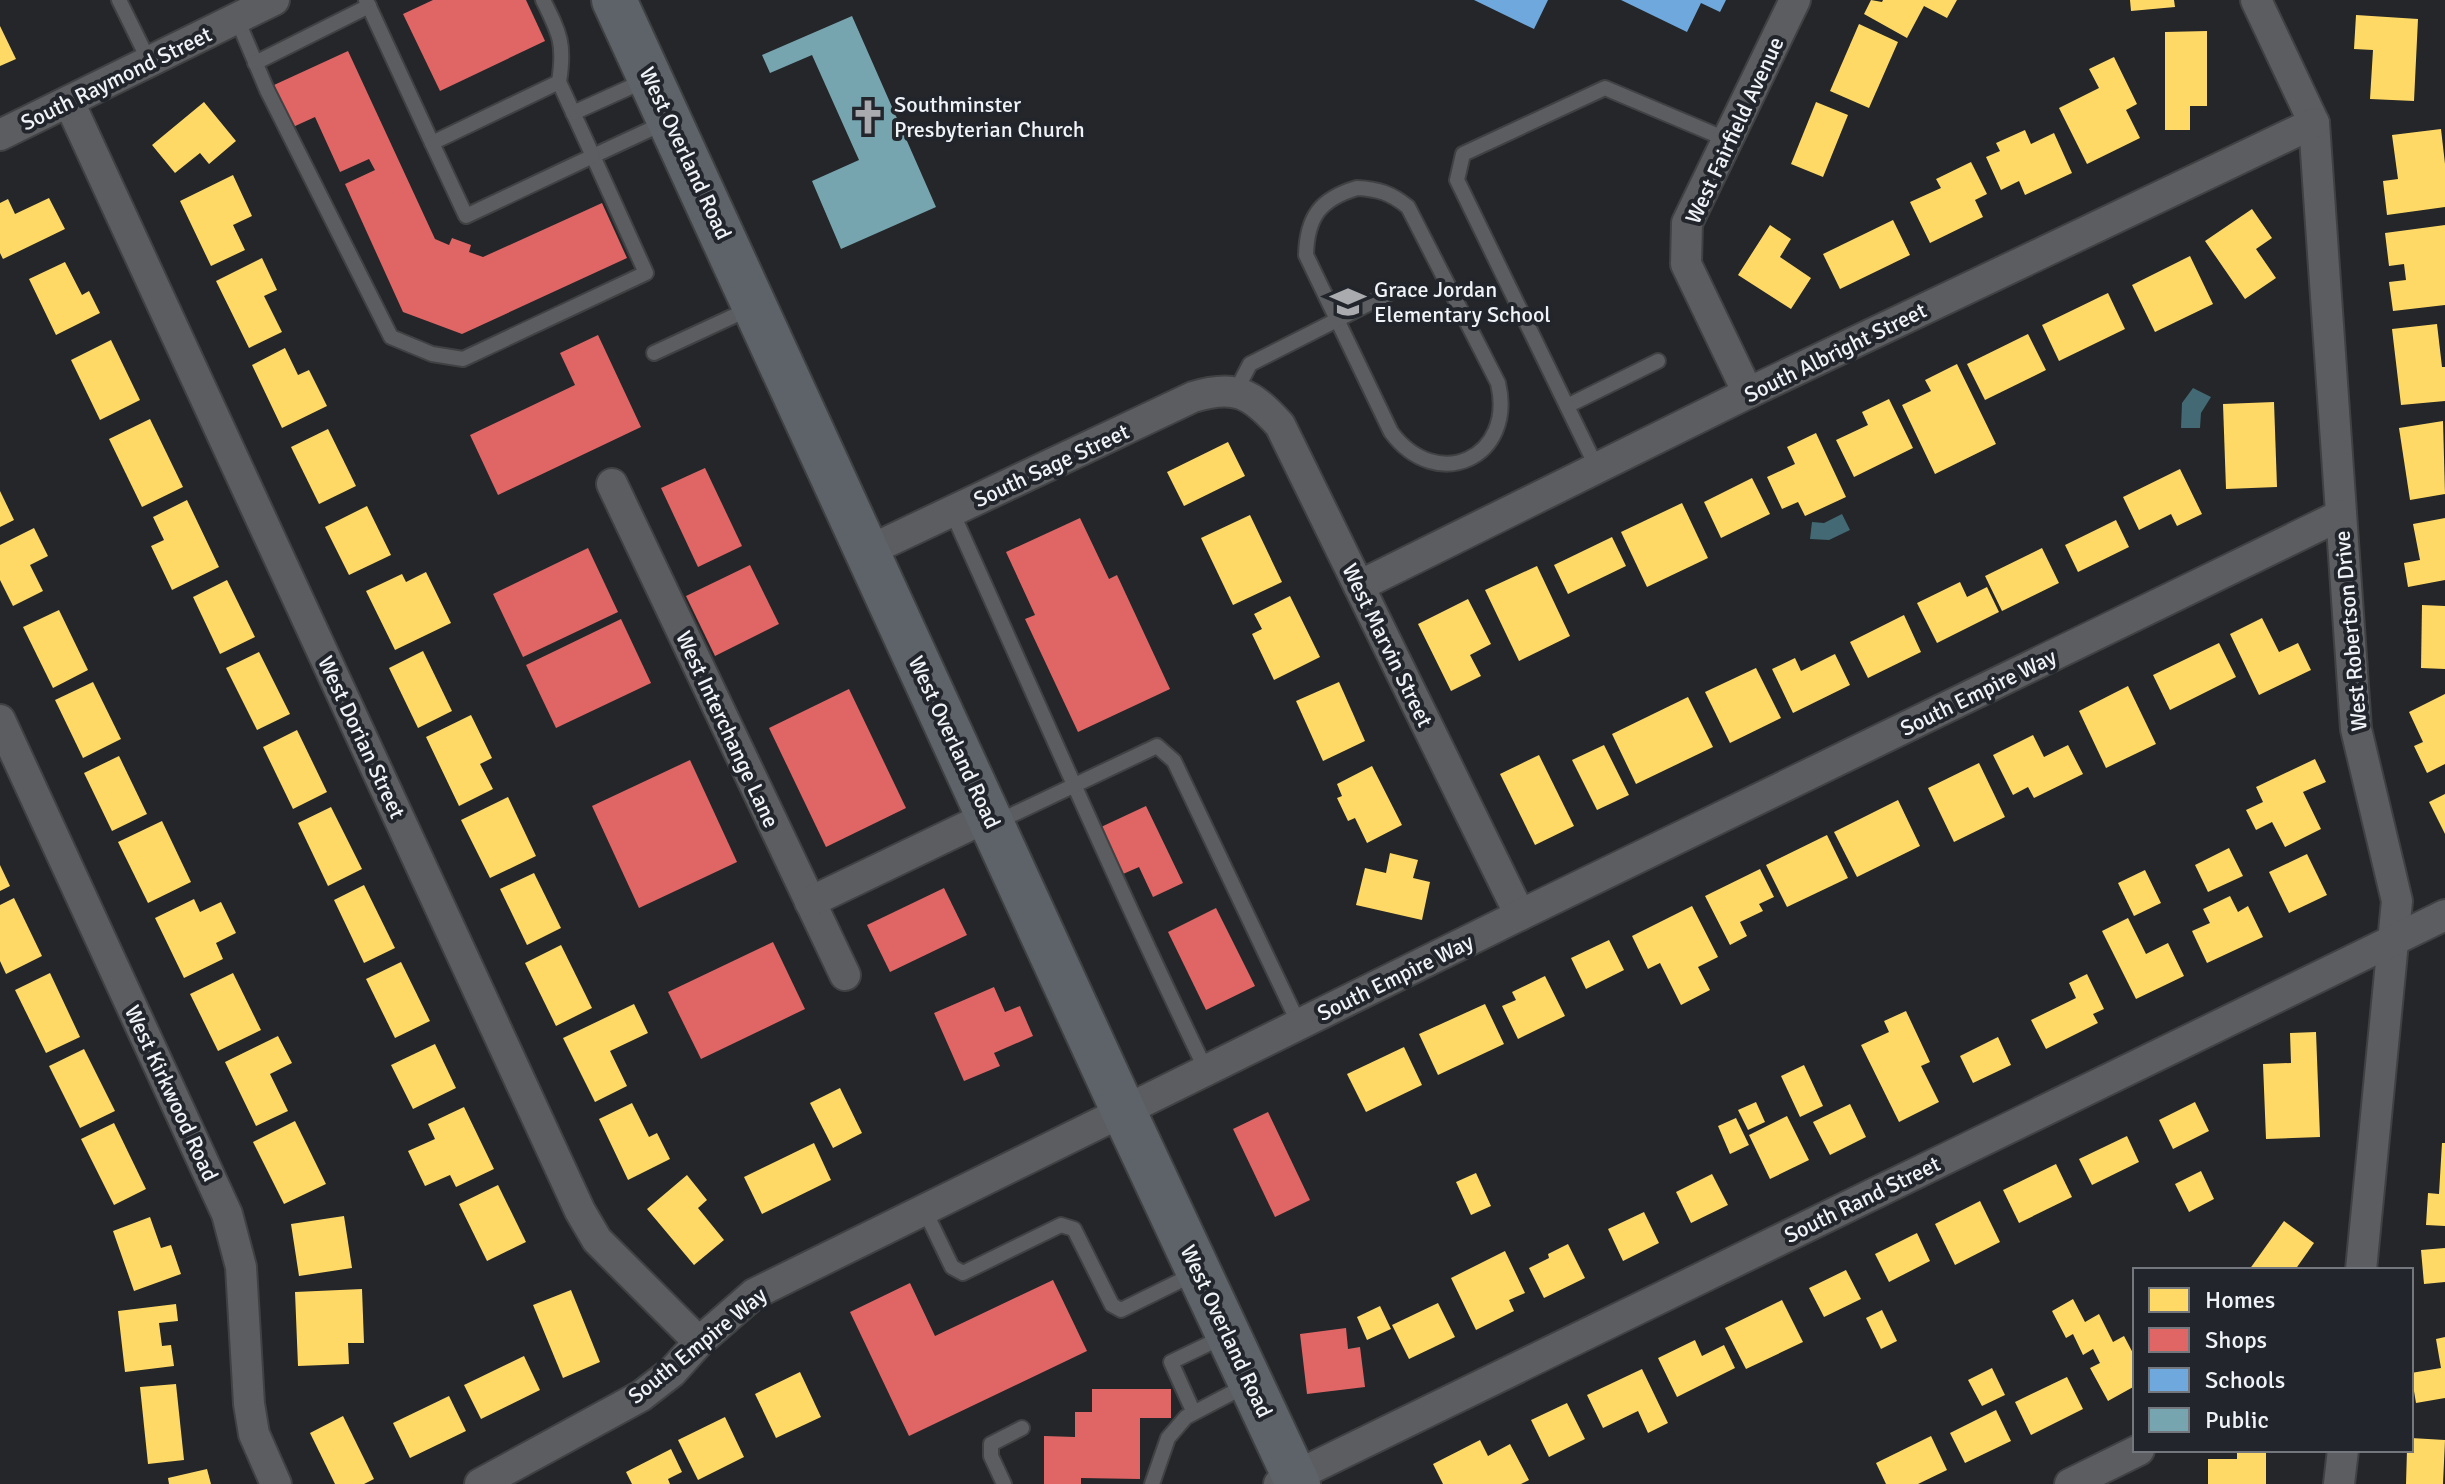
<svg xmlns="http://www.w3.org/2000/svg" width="2445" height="1484" viewBox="0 0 2445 1484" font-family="Signika,sans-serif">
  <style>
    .water { fill: #426974 }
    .homes { fill: #ffd966 }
    .shops { fill: #e06666 }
    .schools { fill: #6fa8dc }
    .public { fill: #76a5af }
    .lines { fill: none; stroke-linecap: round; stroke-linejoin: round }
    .service-casing { stroke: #3f4143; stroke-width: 18 }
    .minor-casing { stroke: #3f4143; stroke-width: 34 }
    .primary-casing { stroke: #3f4143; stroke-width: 48 }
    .service { stroke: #5b5d60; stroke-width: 14 }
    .minor { stroke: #5b5d60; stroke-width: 30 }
    .primary { stroke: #5e6369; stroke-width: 44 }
    .labels { text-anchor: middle; stroke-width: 8; stroke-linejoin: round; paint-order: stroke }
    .street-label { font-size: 22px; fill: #f0f3f7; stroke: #22252b }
    .poi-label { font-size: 22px; fill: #f0f3f7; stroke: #22252b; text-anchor: start }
  </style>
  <rect width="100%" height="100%" fill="#242629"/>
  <g class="water">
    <path d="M2193,388L2211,397L2201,413L2200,428H2181L2182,403Z"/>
    <path d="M1842,514L1850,530L1829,540L1810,539L1812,522L1824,523Z"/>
  </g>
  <g class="homes">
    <path d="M1871,0L1882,2L1883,0H1957L1947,18L1924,6L1907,38L1864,14Z"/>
    <path d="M2130,0H2174L2175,7L2131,11Z"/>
    <path d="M2356,15L2418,19L2414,101L2370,99L2373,50L2354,49Z"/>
    <path d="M1859,24L1898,42L1869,108L1830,91Z"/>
    <path d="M0,26L16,59L0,66Z"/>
    <path d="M2207,31V106H2190V130H2165V32Z"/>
    <path d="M2114,57L2137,104L2126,110L2140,138L2087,164L2059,108L2099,88L2089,69Z"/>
    <path d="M204,102L236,141L209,164L200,153L175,173L152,145Z"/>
    <path d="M1816,102L1848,115L1823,177L1791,164Z"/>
    <path d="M2441,129L2445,164V207L2387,215L2383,181L2398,179L2392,135Z"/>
    <path d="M2025,130L2031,144L2054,133L2072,173L2025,195L2019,181L2001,190L1986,157L2000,151L1996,143Z"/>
    <path d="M1971,162L1987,194L1975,200L1983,217L1930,243L1910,202L1941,188L1936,179Z"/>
    <path d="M233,175L252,216L233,225L245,250L211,266L180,201Z"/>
    <path d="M49,198L65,229L3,259L0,253V203L8,199L15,214Z"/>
    <path d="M2252,209L2272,238L2256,249L2276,278L2245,299L2205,241Z"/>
    <path d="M1893,220L1910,255L1840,289L1823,254Z"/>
    <path d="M1770,225L1791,239L1780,257L1811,278L1791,309L1738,275Z"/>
    <path d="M2445,225V305L2393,311L2389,282L2406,280L2404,264L2389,266L2385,233Z"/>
    <path d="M2190,256L2213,304L2155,332L2132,285Z"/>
    <path d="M262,258L277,290L264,296L282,332L249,348L216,281Z"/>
    <path d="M65,262L82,295L89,291L100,313L56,335L29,279Z"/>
    <path d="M2108,293L2125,329L2059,361L2042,325Z"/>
    <path d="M2437,324L2442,367H2445V401L2401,405L2392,329Z"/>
    <path d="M2028,334L2046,370L1985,400L1967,364Z"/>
    <path d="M111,340L140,400L100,420L71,360Z"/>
    <path d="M285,348L298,375L309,370L327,406L282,428L252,365Z"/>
    <path d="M1957,364L1996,444L1935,474L1902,405L1931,391L1925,380Z"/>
    <path d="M1889,399L1913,448L1854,477L1836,440L1868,425L1862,412Z"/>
    <path d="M2274,402L2277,487L2226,489L2223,404Z"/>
    <path d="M150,419L183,487L142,507L109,439Z"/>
    <path d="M2443,421L2445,494L2410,500L2399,428Z"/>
    <path d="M328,429L356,486L319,504L291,447Z"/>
    <path d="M1816,433L1846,497L1805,516L1798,502L1782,509L1767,477L1795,464L1787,447Z"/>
    <path d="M1228,442L1245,476L1184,506L1167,472Z"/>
    <path d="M2180,469L2202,514L2177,526L2171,514L2139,530L2123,497Z"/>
    <path d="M1752,478L1770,514L1721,538L1704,502Z"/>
    <path d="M0,491L14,520L0,527Z"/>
    <path d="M187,500L219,567L172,590L151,546L164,540L153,517Z"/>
    <path d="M1682,503L1708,558L1647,587L1621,532Z"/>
    <path d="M367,506L391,555L349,575L325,527Z"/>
    <path d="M1250,515L1282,582L1233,605L1201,538Z"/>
    <path d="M2445,518V580L2408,587L2404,563L2420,560L2413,524Z"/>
    <path d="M2116,520L2129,547L2078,572L2065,545Z"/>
    <path d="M34,528L48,556L30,565L43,591L13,606L0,580V545Z"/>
    <path d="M1612,537L1626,566L1568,594L1554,565Z"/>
    <path d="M2042,548L2059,583L2002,611L1985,576Z"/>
    <path d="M1537,566L1570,636L1519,661L1485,590Z"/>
    <path d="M426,572L451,623L395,650L366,591L402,574L406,582Z"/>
    <path d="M227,580L255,637L220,654L193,597Z"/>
    <path d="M1960,582L1967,597L1987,587L1999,612L1937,643L1917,603Z"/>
    <path d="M1290,596L1320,657L1274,680L1252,634L1262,629L1254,614Z"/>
    <path d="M1468,599L1491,644L1470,655L1481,676L1451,691L1418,624Z"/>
    <path d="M2422,605L2445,606V669L2421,668Z"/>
    <path d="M59,610L88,670L53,688L23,627Z"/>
    <path d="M1904,615L1921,652L1868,678L1850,642Z"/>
    <path d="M2262,618L2279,652L2298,643L2311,670L2259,695L2230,634Z"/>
    <path d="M2219,643L2236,677L2170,710L2153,675Z"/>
    <path d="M423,651L452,711L418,728L389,668Z"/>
    <path d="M259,652L290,714L257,730L226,668Z"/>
    <path d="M1835,654L1850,685L1793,713L1772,669L1795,658L1801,671Z"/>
    <path d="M1756,668L1781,718L1730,743L1705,692Z"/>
    <path d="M93,682L121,739L83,758L55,700Z"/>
    <path d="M1339,682L1365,741L1323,761L1296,701Z"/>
    <path d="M2128,686L2156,744L2106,768L2079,711Z"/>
    <path d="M2445,694V764L2427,773L2414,746L2423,742L2409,712Z"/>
    <path d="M1688,697L1713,747L1636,784L1612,734Z"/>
    <path d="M471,715L492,758L480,764L493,789L459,806L426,737Z"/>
    <path d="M297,730L327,792L293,809L263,747Z"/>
    <path d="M2033,735L2044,757L2068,745L2083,774L2034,798L2028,787L2013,795L1993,755Z"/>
    <path d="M1604,745L1629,795L1597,810L1572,760Z"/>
    <path d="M1539,755L1574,826L1535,845L1500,774Z"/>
    <path d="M119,756L147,814L112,831L84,773Z"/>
    <path d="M2315,759L2326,782L2303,792L2321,829L2285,847L2272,822L2256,830L2246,810L2263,802L2256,787Z"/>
    <path d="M1979,763L2005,817L1954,842L1928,788Z"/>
    <path d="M1372,766L1402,825L1367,843L1355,818L1348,821L1337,798L1342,796L1337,784Z"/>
    <path d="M2445,794V834L2429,802Z"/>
    <path d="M508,797L536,856L490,878L461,820Z"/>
    <path d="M1898,800L1920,846L1857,877L1834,832Z"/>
    <path d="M331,807L362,869L328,886L298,823Z"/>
    <path d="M162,821L191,882L148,903L118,842Z"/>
    <path d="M1827,835L1848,878L1787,907L1766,865Z"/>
    <path d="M2229,848L2243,876L2208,892L2195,865Z"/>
    <path d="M1390,853L1418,860L1413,878L1430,882L1422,920L1356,905L1365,868L1386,873Z"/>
    <path d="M2307,854L2327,895L2289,913L2269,872Z"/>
    <path d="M0,865L10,886L0,891Z"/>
    <path d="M1760,869L1774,897L1759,904L1763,911L1740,922L1747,936L1730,945L1705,896Z"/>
    <path d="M2145,870L2161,903L2134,916L2118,883Z"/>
    <path d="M534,873L561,928L527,945L500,889Z"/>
    <path d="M364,885L395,948L364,963L334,900Z"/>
    <path d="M2230,896L2238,912L2248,906L2263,937L2207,963L2192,931L2210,923L2203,909Z"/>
    <path d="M14,898L42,956L6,974L0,961V905Z"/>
    <path d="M194,899L200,912L221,902L236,933L216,943L223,959L184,978L155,918Z"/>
    <path d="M1692,906L1718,957L1698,967L1710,990L1681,1005L1660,963L1648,969L1632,936Z"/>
    <path d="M2128,918L2146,954L2168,943L2184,976L2136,999L2102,931Z"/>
    <path d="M1609,940L1624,970L1586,989L1571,958Z"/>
    <path d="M561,945L592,1008L556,1026L525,963Z"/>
    <path d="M401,962L430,1021L395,1038L366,979Z"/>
    <path d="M50,973L80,1037L46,1053L15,990Z"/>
    <path d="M233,973L261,1030L218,1051L190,994Z"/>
    <path d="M2087,974L2104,1009L2093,1014L2098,1023L2046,1049L2031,1020L2076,998L2069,983Z"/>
    <path d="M1545,976L1565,1016L1518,1039L1502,1006L1516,1000L1512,992Z"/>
    <path d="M634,1004L648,1033L610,1051L627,1086L595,1102L563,1038Z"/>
    <path d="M1485,1004L1504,1044L1438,1075L1419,1034Z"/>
    <path d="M1906,1011L1930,1062L1921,1066L1939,1102L1899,1122L1861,1045L1889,1032L1884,1021Z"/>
    <path d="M2316,1032L2320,1137L2266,1139L2263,1064L2291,1063L2290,1033Z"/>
    <path d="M278,1036L292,1063L270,1074L288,1111L256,1126L225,1062Z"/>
    <path d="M1998,1037L2011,1065L1973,1083L1960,1056Z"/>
    <path d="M435,1044L456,1088L413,1109L391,1065Z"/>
    <path d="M1404,1047L1422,1085L1366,1112L1347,1074Z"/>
    <path d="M84,1049L115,1111L80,1128L49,1066Z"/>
    <path d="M1804,1065L1823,1106L1800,1117L1781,1076Z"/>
    <path d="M840,1088L862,1133L833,1148L810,1103Z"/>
    <path d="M1756,1102L1765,1122L1748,1130L1738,1110Z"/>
    <path d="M2195,1102L2209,1131L2173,1149L2159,1120Z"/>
    <path d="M632,1103L649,1137L657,1133L670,1159L628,1180L599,1119Z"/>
    <path d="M1850,1104L1866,1137L1830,1155L1813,1122Z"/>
    <path d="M464,1107L494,1169L456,1187L450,1175L425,1186L408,1151L435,1139L428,1124Z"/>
    <path d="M1787,1116L1809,1160L1770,1179L1749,1135Z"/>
    <path d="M1736,1118L1749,1145L1730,1154L1718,1126Z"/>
    <path d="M295,1121L326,1184L284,1204L253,1142Z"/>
    <path d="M114,1123L146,1189L114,1205L81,1139Z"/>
    <path d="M2127,1136L2139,1162L2092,1185L2079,1159Z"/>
    <path d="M814,1143L831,1180L762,1214L744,1177Z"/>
    <path d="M2442,1143H2445V1226L2426,1225L2428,1193L2439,1194Z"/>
    <path d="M2056,1164L2072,1197L2019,1223L2003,1190Z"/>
    <path d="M2201,1171L2214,1199L2189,1212L2175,1184Z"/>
    <path d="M1476,1173L1491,1206L1471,1215L1456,1182Z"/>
    <path d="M1712,1174L1728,1205L1691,1223L1676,1192Z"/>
    <path d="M687,1175L707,1200L698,1208L724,1240L694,1265L647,1209Z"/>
    <path d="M498,1185L526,1242L487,1261L459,1204Z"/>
    <path d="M1980,1201L2000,1242L1955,1265L1935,1224Z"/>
    <path d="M1644,1212L1659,1243L1623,1261L1608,1229Z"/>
    <path d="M344,1216L352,1268L299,1276L291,1224Z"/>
    <path d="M150,1217L161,1248L171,1245L181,1274L134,1291L113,1231Z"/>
    <path d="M2284,1221L2314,1243L2295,1270H2249Z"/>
    <path d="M1917,1233L1930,1261L1889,1282L1875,1254Z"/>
    <path d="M1568,1244L1585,1278L1544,1298L1529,1268L1549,1258L1548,1254Z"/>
    <path d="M2445,1248V1282L2424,1284L2421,1250Z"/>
    <path d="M1505,1251L1525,1293L1509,1300L1514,1311L1476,1330L1451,1278Z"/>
    <path d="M1846,1270L1861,1299L1824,1317L1809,1288Z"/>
    <path d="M362,1289L364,1343H348L349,1364L298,1366L295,1292Z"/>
    <path d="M571,1290L600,1362L563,1378L533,1305Z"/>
    <path d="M2073,1299L2085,1322L2099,1314L2113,1342L2124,1336L2135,1357V1386L2108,1401L2090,1368L2100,1363L2093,1349L2083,1355L2073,1334L2066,1338L2052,1311Z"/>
    <path d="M1782,1300L1803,1342L1746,1369L1725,1328Z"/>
    <path d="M1438,1303L1455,1337L1409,1359L1392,1325Z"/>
    <path d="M176,1304L178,1321L159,1323L162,1346L171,1345L174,1366L125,1372L118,1311Z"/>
    <path d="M1380,1306L1391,1329L1367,1340L1357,1317Z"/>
    <path d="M1882,1310L1897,1341L1881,1349L1866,1318Z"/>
    <path d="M2445,1337V1398L2416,1403L2411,1373L2441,1368L2436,1339Z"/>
    <path d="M1695,1340L1702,1356L1724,1345L1735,1368L1677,1397L1658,1358Z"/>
    <path d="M524,1356L540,1390L481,1419L464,1385Z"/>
    <path d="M1992,1368L2005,1395L1982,1406L1968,1380Z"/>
    <path d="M1642,1369L1668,1423L1648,1433L1638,1411L1603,1428L1587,1395Z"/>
    <path d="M800,1372L821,1417L776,1438L755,1394Z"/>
    <path d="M2067,1377L2083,1409L2031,1435L2015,1402Z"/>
    <path d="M176,1384L184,1460L148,1464L140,1387Z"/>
    <path d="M449,1396L466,1431L410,1458L393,1423Z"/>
    <path d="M1567,1403L1585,1439L1549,1457L1531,1420Z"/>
    <path d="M1996,1410L2011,1441L1965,1463L1950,1433Z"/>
    <path d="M343,1416L374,1479L364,1484H335L310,1433Z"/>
    <path d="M725,1417L744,1457L698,1480L678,1440Z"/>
    <path d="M1931,1436L1947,1470L1918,1484H1886L1876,1463Z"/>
    <path d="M2411,1438L2445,1440L2443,1484H2406L2407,1450H2411Z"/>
    <path d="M1480,1440L1488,1456L1510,1444L1529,1480L1521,1484H1443L1433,1464Z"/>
    <path d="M671,1449L682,1472L668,1479L670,1484H632L626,1472Z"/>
    <path d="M2237,1450H2266V1484H2208V1459H2237Z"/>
    <path d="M207,1469L211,1484H169L168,1478Z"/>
  </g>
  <g class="shops">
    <path d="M433,0H526L545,41L440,91L403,14Z"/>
    <path d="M348,51L435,239L449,245L452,238L471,245L469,252L483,257L602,203L627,258L462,334L403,312L345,184L375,170L369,159L340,172L315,117L293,127L274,85Z"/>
    <path d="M598,335L641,427L498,495L470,435L575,385L560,353Z"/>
    <path d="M705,468L742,546L698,567L661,488Z"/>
    <path d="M1080,518L1109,579L1117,575L1170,689L1078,732L1025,619L1035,615L1006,552Z"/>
    <path d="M588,548L618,612L523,657L493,594Z"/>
    <path d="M750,565L779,624L715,656L686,596Z"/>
    <path d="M621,619L651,683L556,728L526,665Z"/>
    <path d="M849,689L906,808L826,847L769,728Z"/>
    <path d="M690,760L737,862L639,908L592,806Z"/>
    <path d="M1146,806L1183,883L1153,897L1139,867L1123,874L1101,827Z"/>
    <path d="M944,888L967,935L890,972L867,925Z"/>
    <path d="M1216,908L1255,986L1206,1010L1168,932Z"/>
    <path d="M773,942L805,1009L701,1059L668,992Z"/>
    <path d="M994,987L1005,1012L1020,1006L1033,1036L994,1053L1000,1066L964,1081L934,1013Z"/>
    <path d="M1268,1112L1310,1200L1275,1217L1233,1129Z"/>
    <path d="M1053,1280L1087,1351L909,1436L850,1312L910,1283L935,1336Z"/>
    <path d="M1346,1328L1348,1349L1360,1347L1365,1387L1307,1394L1300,1334Z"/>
    <path d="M1092,1389H1171V1418H1140V1479L1081,1478V1484H1044V1436L1075,1437V1412H1092Z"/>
  </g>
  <g class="schools">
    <path d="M1474,0H1548L1534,29Z"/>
    <path d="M1621,0H1726L1720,12L1701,3L1687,32Z"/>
  </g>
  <path class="public" d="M852,16L936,207L841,249L812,181L859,160L812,55L770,73L762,55Z"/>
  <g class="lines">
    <g class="service-casing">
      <g id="service">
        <path d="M119,0L149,61"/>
        <path d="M366,0L432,143"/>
        <path d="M543,0C560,34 565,44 559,82"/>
        <path d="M237,19L267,90L391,337L432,354L463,359L646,273L593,156L666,122"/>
        <path d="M255,63L369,6"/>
        <path d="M559,82L593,156L466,216L432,143Z"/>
        <path d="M573,113L646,80"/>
        <path d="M1357,188C1378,189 1391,193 1408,207L1498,383C1516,458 1437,494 1391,432L1306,255C1307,217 1320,199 1357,188Z"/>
        <path d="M654,353L751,308"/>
        <path d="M1236,391L1250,364L1388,294"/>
        <path d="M1567,406L1658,361"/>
        <path d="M1597,468L1457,180L1463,154L1605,88L1728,140"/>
        <path d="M952,512C1036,698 1117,886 1206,1070"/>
        <path d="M997,822L1157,746L1174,761L1299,1024"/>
        <path d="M924,1209L952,1267L963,1273L1061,1225L1074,1229L1112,1305L1121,1310L1196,1273"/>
        <path d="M1193,1411L1171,1362L1223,1337"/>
        <path d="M1004,1484L991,1456V1444L1022,1428"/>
        <path d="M1152,1484L1168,1438L1186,1417L1245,1386"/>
      </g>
    </g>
    <g class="minor-casing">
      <g id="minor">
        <path d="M2256,0L2314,123L2356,729L2397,901L2361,1270"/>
        <path d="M69,102L580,1211L597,1240L699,1342"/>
        <path d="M0,135L274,0"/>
        <path d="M1748,393L1686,264L1687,223L1795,0"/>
        <path d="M612,484L845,975"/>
        <path d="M868,551L1193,397C1235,384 1251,393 1280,425L1520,915"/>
        <path d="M1359,586L1748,393L2314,123"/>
        <path d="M0,720L227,1214L241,1267L249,1404L254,1434L276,1484"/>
        <path d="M810,902L989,816"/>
        <path d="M480,1484L641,1396L672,1372L699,1342L754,1294L1520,915L2341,515"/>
        <path d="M1279,1484L2445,915"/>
        <path d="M2070,1484L2139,1450"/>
        <path d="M2339,1484L2343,1450"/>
      </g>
    </g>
    <g class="primary-casing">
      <path id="primary" d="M614,0L1123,1110L1298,1484"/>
    </g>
    <use href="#service" class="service"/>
    <use href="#minor" class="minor"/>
    <use href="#primary" class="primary"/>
  </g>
  <defs>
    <g id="church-bare" transform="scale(2.76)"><path d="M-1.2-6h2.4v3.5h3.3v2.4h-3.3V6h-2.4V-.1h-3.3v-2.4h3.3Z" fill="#a9abaf" stroke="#22252b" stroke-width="2.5" paint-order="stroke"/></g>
    <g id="school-bare" transform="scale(2.76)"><path d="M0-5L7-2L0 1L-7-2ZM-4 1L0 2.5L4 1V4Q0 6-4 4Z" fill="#a9abaf" stroke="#22252b" stroke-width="2.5" paint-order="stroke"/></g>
  </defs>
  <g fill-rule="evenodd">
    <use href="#church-bare" x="868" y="117"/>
    <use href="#school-bare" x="1348" y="302"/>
  </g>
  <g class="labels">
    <g class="street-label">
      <text transform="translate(116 78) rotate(-26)" y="8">South Raymond Street</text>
      <text transform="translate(1734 130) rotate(-65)" y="8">West Fairfield Avenue</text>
      <text transform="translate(686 153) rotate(65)" y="8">West Overland Road</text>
      <text transform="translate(1835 352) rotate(-26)" y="8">South Albright Street</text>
      <text transform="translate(1051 465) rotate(-25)" y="8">South Sage Street</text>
      <text transform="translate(2350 631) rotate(-95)" y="8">West Robertson Drive</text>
      <text transform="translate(1388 645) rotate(64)" y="8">West Marvin Street</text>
      <text transform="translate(1978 692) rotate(-26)" y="8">South Empire Way</text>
      <text transform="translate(728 729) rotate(65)" y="8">West Interchange Lane</text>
      <text transform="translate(362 737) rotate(65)" y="8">West Dorian Street</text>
      <text transform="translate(955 742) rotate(65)" y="8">West Overland Road</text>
      <text transform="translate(1395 977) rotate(-26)" y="8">South Empire Way</text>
      <text transform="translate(172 1093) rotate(65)" y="8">West Kirkwood Road</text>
      <text transform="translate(1862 1199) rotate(-26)" y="8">South Rand Street</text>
      <text transform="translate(1227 1331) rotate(65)" y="8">West Overland Road</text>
      <text transform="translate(697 1345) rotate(-39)" y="8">South Empire Way</text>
    </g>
    <g class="poi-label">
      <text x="894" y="112">Southminster<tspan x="894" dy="25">Presbyterian Church</tspan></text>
      <text x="1374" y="297">Grace Jordan<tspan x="1374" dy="25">Elementary School</tspan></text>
    </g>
  </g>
  <rect x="2133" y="1268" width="280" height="184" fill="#22252b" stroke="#74777d" stroke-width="2"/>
  <rect x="2149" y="1288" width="40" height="24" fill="#ffd966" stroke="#74777d" stroke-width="2"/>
  <text x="2205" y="1308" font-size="24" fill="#f0f3f7">Homes</text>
  <rect x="2149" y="1328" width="40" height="24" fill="#e06666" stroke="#74777d" stroke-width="2"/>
  <text x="2205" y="1348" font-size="24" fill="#f0f3f7">Shops</text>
  <rect x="2149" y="1368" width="40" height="24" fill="#6fa8dc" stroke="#74777d" stroke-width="2"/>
  <text x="2205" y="1388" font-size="24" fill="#f0f3f7">Schools</text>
  <rect x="2149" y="1408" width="40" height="24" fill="#76a5af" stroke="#74777d" stroke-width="2"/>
  <text x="2205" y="1428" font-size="24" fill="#f0f3f7">Public</text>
</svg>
